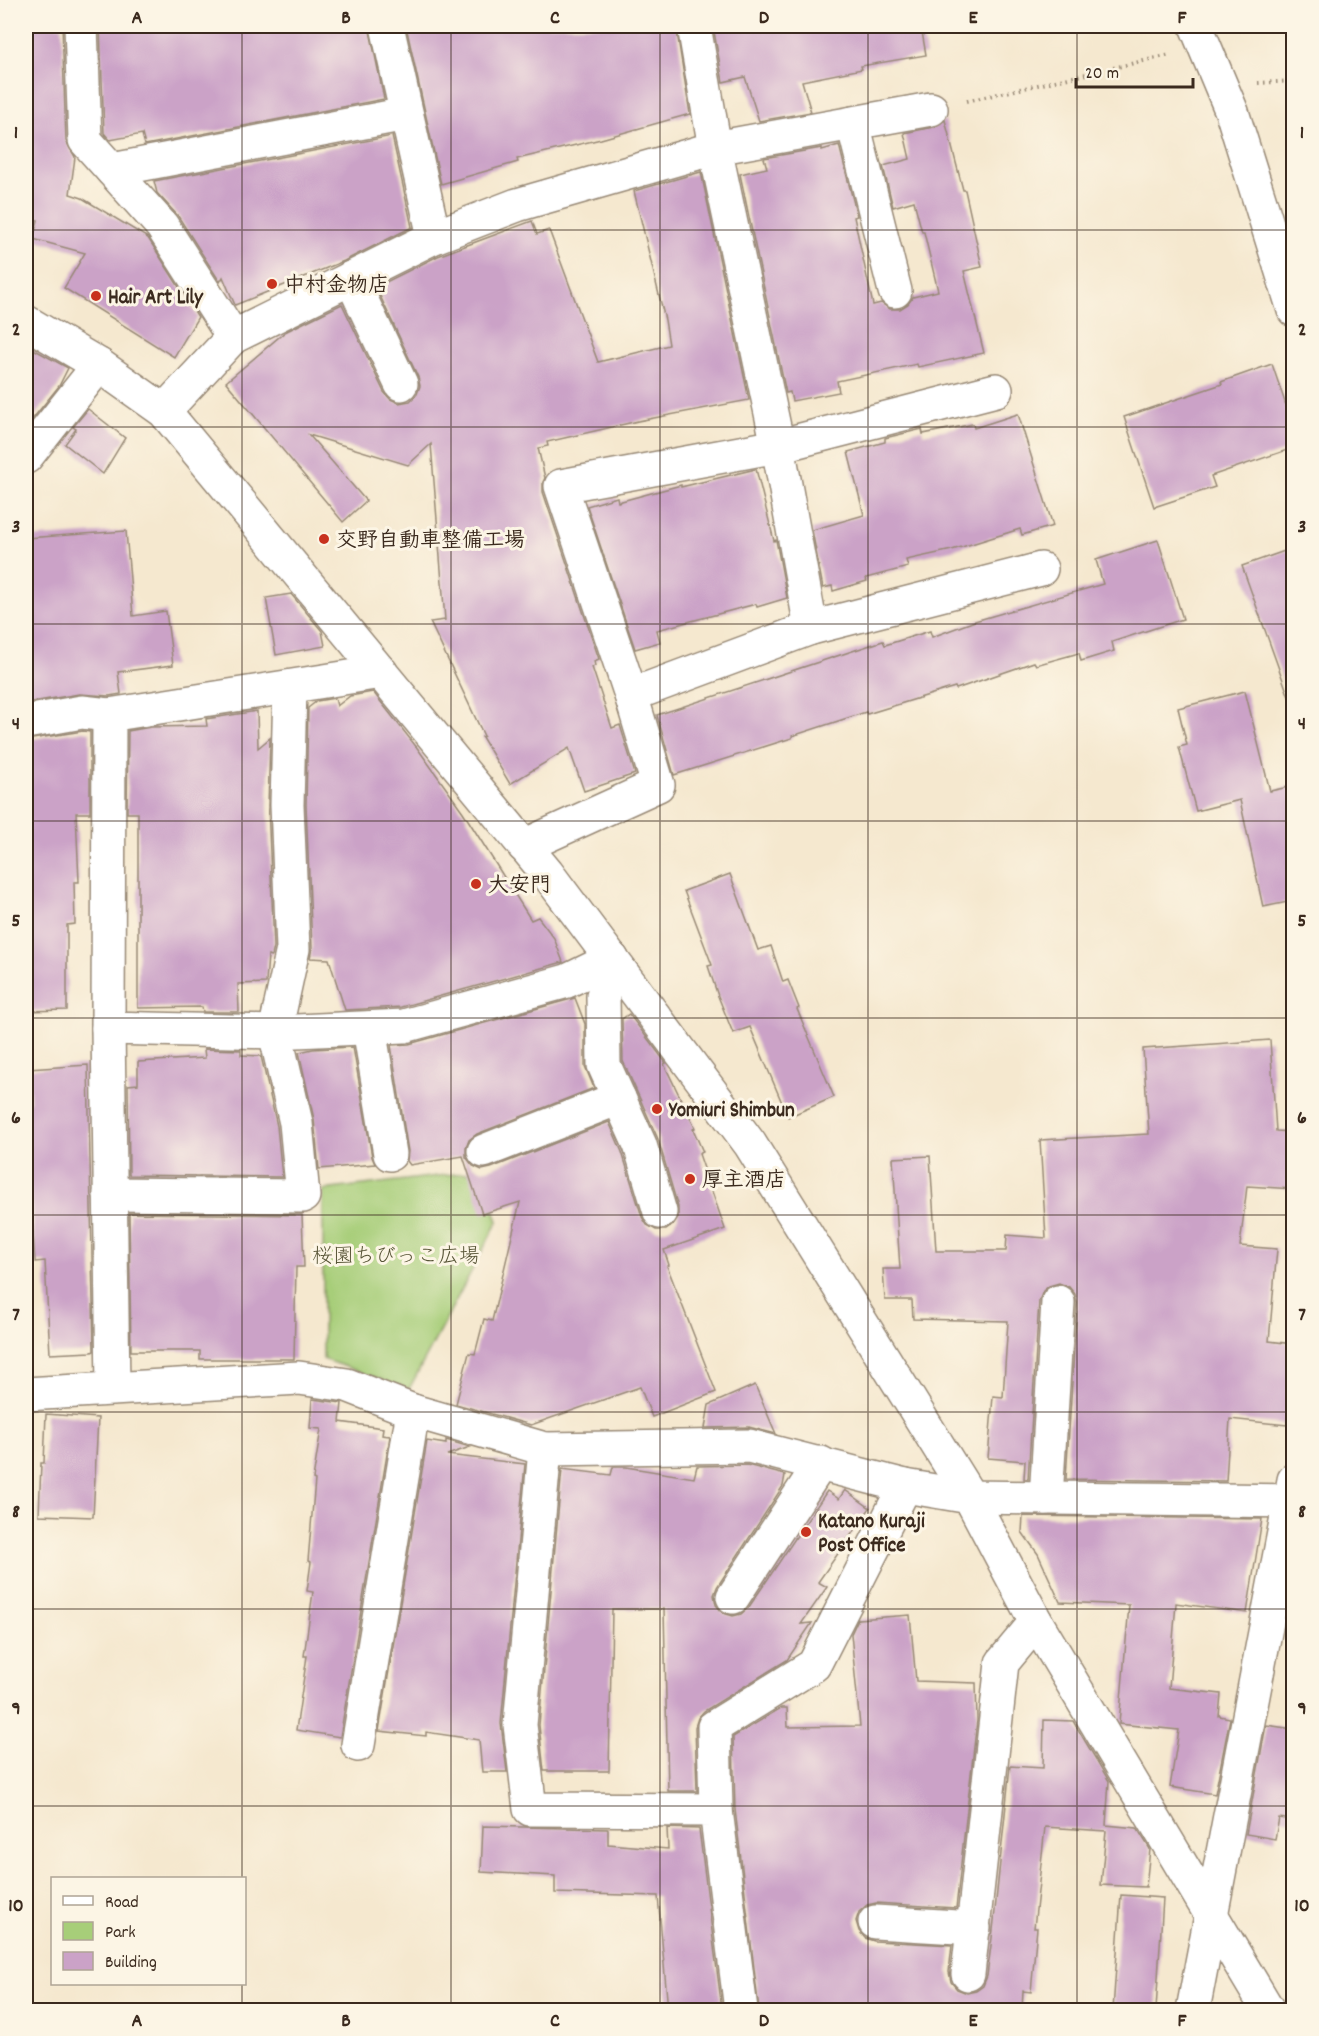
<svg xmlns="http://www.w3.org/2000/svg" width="1319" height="2036" viewBox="0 0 1319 2036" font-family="Dekko,'Klee One',sans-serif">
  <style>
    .green { fill: #a7ce79; stroke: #717c4c; stroke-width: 1.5 }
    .building { fill: #cba2c7 }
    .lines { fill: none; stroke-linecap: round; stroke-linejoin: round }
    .minor-casing { stroke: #988976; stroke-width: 36 }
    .path { stroke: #988976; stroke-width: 4; stroke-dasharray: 1.5 4.5; stroke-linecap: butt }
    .minor { stroke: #fff; stroke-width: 33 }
    .grid { fill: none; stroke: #3b2a1e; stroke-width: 1.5; stroke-opacity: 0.55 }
    .poi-dot { fill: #c8321e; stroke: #fcf5e5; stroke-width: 2 }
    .labels { text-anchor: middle; stroke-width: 6; stroke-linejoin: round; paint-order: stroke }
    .poi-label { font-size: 21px; font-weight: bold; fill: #3b2a1e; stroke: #fcf5e5; text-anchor: start }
    .park-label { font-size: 21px; fill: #565335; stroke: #fcf5e5 }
    .neatline { fill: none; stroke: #3b2a1e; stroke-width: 2 }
    .grid-label { font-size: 20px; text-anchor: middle; font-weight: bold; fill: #3b2a1e }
  </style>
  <rect width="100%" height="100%" fill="#fcf5e5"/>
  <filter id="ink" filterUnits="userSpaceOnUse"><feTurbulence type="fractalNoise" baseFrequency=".0167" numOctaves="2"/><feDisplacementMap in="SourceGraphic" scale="12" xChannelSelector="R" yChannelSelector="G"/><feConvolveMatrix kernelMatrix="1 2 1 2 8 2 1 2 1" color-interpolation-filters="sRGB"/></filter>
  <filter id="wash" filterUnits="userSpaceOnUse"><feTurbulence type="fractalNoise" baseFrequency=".008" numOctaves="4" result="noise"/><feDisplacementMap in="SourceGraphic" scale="24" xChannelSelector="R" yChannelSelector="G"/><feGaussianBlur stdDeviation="1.35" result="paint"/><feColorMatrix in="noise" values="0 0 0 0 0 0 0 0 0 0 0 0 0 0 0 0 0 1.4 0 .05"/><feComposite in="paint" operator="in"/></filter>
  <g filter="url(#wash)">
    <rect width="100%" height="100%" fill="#f5e8cf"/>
    <path class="green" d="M479,1171L498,1221L409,1389L323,1359V1190Z"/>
    <g id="blocks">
      <g class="building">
        <path d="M26,26H62L66,141L75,157L70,194L82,198L148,238L198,317L174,357L64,288L85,253L33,239L38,220L26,217Z"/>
        <path d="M100,26H369L384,99L145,145L142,134L110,140L104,133Z"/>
        <path d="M406,26H676L690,114L601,139L517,159L518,162L441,184Z"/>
        <path d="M713,26H921L926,55L861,66L862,69L802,81L811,112L759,121L745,77L723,82Z"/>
        <path d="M945,120L963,190H965L982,267L964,271L984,353L918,367L917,364L837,381L839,392L792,401L790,392L786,393L740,174L767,168L764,158L822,148V150L839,145L857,216L854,217L873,305L881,303L890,309H900L908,304L913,297L938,291L924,232H922L914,201L893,207L883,166L910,159L904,133L934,127Z"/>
        <path d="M392,136L412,227L344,261L235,305L223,277L220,282L178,216L157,193L154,181Z"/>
        <path d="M701,172L749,400L638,421L547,442L548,446L538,448L545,478L543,482V492L599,659L594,661L595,666L592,667L612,728L620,725L635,774L584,791L569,748L510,784L482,737L484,736L430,622L445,620L431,444L408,465L309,435L366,501L343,522L226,382L285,332L342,304L384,392L390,399L399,403L410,401L417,394L420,386L418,377L376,287L438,256L532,221L537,234L549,230L598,362L669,345L665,320L634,191Z"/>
        <path d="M26,345L68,368L59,386L26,427Z"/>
        <path d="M1272,364L1293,426V448L1211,476L1215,487L1154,507L1124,417L1222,384L1221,382Z"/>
        <path d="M88,409L125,438L103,474L65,444L76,429L73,427Z"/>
        <path d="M1018,414L1053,526L1022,535L1020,529L952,550L906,560L908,567L866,578L867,581L833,591L832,586L823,588L812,530L864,515L848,452L885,442V438L922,429L923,434L973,424L974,428Z"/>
        <path d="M756,469L774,541L776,540L787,598L757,607L756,604L657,630L660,642L635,649L587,506L617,497L618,502L681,485V487Z"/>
        <path d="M126,531L133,616L166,611L173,665L118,672L121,694L109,696L79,694L26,703V538Z"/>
        <path d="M1158,540L1183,619L1112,642L1114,651L1081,661L1079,653L1036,665L1034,662L956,689L955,687L867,714L866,712L792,736V738L674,775L657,715L883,641L885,645L930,631L932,637L975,621L1103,584L1096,560Z"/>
        <path d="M1293,548V697H1289L1242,566Z"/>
        <path d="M291,594L322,631L325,646L276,655L266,598Z"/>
        <path d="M1245,691L1270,791L1293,786V901L1263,907L1240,800L1196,811L1179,747L1187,745L1178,708Z"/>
        <path d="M373,692L418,749L463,812L531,920L538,917L554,938L563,962L401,1007L345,1010L329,959L310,958L312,948L306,805L308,708L317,701L335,698L337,706L350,696Z"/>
        <path d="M257,711L258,748L270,738L268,806L274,947L272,956L268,955L266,983L238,984L239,1012H203L202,1007L138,1008V813H127L128,731L151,727L207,726L206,719Z"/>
        <path d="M83,731L90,732V813H76L79,882H74L75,924L67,925V1010L26,1011V740Z"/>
        <path d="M730,874L758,950L771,946L783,982L788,980L799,1008L797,1009L834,1097L788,1117L750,1027L733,1033L718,996L708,966L712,965L684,891Z"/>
        <path d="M575,998L585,1024V1066L594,1088L477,1134L469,1140L466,1148V1157L473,1166L482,1170L491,1168L609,1122L622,1152L642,1217L647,1225L656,1230H666L673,1225L678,1217V1207L658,1139L623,1061L622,1019L629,1014L666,1063L664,1064L695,1128L693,1129L703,1152L699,1154L725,1229L664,1250L669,1265L667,1266L716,1392L652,1417L640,1387L531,1425L456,1404L469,1353L475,1354L484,1319L492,1321L520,1202L482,1214L463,1156L410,1165L407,1161L408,1151L391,1045L409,1044Z"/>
        <path d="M1270,1040L1276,1131L1293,1132V1189L1247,1186L1240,1246L1277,1249L1269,1341L1293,1344L1287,1425L1230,1419L1226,1481L1066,1479L1077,1303L1075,1294L1069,1287L1059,1283L1049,1286L1043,1291L1039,1301L1028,1479H1024L1025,1461L988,1458L993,1396L1003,1397L1008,1321L913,1319L912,1300H885L883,1269H900L893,1158L930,1156L936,1251H1006L1007,1235L1046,1238L1040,1140L1149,1134L1143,1049Z"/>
        <path d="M353,1047L372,1157L375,1164L319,1169L314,1119L299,1052L313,1049Z"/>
        <path d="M204,1049L241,1050V1055L261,1056L277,1126L282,1177L129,1175L128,1085L138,1084V1062L205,1058Z"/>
        <path d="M88,1065L94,1351L92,1352L50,1354L45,1261L35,1262L29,1177H26V1102H30L28,1069Z"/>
        <path d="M129,1213L302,1215L304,1267H296L294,1359H200V1351H131Z"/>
        <path d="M755,1385L776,1434L749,1427L705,1428L709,1405Z"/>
        <path d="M312,1399L342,1403L340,1422L383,1428L382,1435L390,1436L340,1737L296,1730L307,1656H304L313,1592L307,1591L311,1562L308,1561L315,1480L313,1479L321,1429L310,1428Z"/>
        <path d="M46,1414L98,1418L93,1517L39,1515L41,1463H44Z"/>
        <path d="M446,1440L470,1447L447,1455L525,1464L501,1724L507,1772H482L479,1740L426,1732V1736L379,1731L427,1441L446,1444Z"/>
        <path d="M747,1465L785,1475L783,1486L717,1587L714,1595L716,1605L723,1613L733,1616L741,1614L749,1607L827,1491L839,1499L845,1490L870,1508L818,1582L827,1587L801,1624L812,1623L787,1660L704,1711L698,1718L695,1727L697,1791H668L664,1609H612L609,1771H544L539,1725L562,1469L611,1475L613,1467H626L694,1478L697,1466Z"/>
        <path d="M1023,1516L1262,1519L1247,1613L1176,1603L1169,1688L1221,1694L1219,1716L1230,1718L1215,1794L1170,1787L1179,1730L1119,1724L1129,1605L1060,1602L1038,1554L1022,1532Z"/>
        <path d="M910,1615L916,1681L976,1683L977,1720L956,1908L876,1903L867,1905L859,1912L856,1921L859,1931L865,1938L874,1941L952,1945L949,1972L951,1982L957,1989L967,1993L976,1991L983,1986L987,1976L993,1930L1010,1766L1043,1768L1044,1720L1073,1721L1109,1781L1106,1825L1137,1828L1150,1849L1146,1887L1101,1885L1106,1831L1045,1827L1034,1928H1037L1031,1992L1023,1991L1022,2010H759L735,1809L733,1737L781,1708H787L788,1727L860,1726L851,1634L858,1619Z"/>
        <path d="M1266,1725L1293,1729V1820L1279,1818L1275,1839L1246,1834Z"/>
        <path d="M483,1826L608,1829V1844L668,1849L667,1828L699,1829L722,2010H668L658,1896L555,1893V1876L481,1872Z"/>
        <path d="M1121,1895L1163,1898L1156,2010H1113Z"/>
      </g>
    </g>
  </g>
  <g filter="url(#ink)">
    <use href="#blocks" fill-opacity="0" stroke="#988976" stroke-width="1.5"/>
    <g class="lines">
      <g class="minor-casing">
        <g id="minor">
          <path d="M81,26L85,140L162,226L233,337"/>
          <path d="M387,26L434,237"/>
          <path d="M1196,26L1232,112L1294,310"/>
          <path d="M853,123L895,291"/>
          <path d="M112,170L406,114"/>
          <path d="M351,278L401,384"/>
          <path d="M26,322L99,365L164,411L547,873L750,1144L970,1497L1036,1622L1268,2010"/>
          <path d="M164,411L233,337L434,237L517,205L715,148L931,109"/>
          <path d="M26,457L99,365"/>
          <path d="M811,628L1041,569"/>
          <path d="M631,695L811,628L778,446L715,148L694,26"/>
          <path d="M26,722L82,712L109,715"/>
          <path d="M524,846L658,785L631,695L561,486L778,446L996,390"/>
          <path d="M612,959L603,996L604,1065L640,1145L660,1212"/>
          <path d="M108,1028L275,1032L404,1026L567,981L612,959"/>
          <path d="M369,1028L390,1154"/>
          <path d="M484,1151L619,1098"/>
          <path d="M110,1194L303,1196L296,1123L275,1032L293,949L287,805L290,688"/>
          <path d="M113,1388L108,1028L109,715L381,672"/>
          <path d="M26,1394L299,1378L347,1385L413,1411L545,1449L749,1446L905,1486L970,1497L1294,1501"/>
          <path d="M545,1449L520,1725L530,1809L716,1810L741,2010"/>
          <path d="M1046,1498L1058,1302"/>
          <path d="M733,1597L821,1463"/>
          <path d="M358,1745L413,1411"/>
          <path d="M716,1810L714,1727L814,1665L905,1486"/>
          <path d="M875,1922L974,1928"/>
          <path d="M968,1974L1002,1663L1036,1622"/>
          <path d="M1193,2010L1294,1480"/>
        </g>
      </g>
      <g class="path">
        <path d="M1258,83L1294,81"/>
        <path d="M967,101L1170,55"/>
      </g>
      <use href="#minor" class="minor"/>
    </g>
  </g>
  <path class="grid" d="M242,26V1878M451,26V2010M660,26V2010M868,26V2010M1077,26V2010M26,230H1294M26,427H1294M26,624H1294M26,821H1294M26,1018H1294M26,1215H1294M26,1412H1294M26,1609H1294M26,1806H1294M242,1984V2010"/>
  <g class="poi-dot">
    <circle cx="272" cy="284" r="6"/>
    <circle cx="96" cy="296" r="6"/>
    <circle cx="324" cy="539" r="6"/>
    <circle cx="476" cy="884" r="6"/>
    <circle cx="657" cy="1109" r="6"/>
    <circle cx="690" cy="1179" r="6"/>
    <circle cx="806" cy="1532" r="6"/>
  </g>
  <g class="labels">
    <g class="poi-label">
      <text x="284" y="291">中村金物店</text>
      <text x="108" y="303">Hair Art Lily</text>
      <text x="336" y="546">交野自動車整備工場</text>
      <text x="488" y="891">大安門</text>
      <text x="669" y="1116">Yomiuri Shimbun</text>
      <text x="702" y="1186">厚主酒店</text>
      <text x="818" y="1527">Katano Kuraji<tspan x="818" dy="24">Post Office</tspan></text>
    </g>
    <g class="park-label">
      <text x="396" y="1262">桜園ちびっこ広場</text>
    </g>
  </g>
  <rect width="1319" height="2036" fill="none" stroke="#fcf5e5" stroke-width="66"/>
  <rect x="51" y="1877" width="195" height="108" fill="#fcf5e5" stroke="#afa495" stroke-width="1.5"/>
  <rect x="63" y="1896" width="30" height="9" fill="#ffffff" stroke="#afa495" stroke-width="1.5"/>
  <text x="105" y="1907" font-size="18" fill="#3b2a1e">Road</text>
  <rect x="63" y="1922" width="30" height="18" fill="#a7ce79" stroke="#afa495" stroke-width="1.5"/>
  <text x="105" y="1937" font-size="18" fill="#3b2a1e">Park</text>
  <rect x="63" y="1952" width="30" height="18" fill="#cba2c7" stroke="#afa495" stroke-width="1.5"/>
  <text x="105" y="1967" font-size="18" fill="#3b2a1e">Building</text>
  <path d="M1076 78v9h117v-9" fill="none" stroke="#3b2a1e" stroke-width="3"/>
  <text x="1085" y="78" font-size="18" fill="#3b2a1e" stroke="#fcf5e5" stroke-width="4.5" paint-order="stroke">20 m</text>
  <rect x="33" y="33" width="1253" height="1970" class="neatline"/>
  <g class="grid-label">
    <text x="137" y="23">A</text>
    <text x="346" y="23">B</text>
    <text x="555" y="23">C</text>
    <text x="764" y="23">D</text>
    <text x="973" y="23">E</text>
    <text x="1182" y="23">F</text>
    <text x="16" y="138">1</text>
    <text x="1302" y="138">1</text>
    <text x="16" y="335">2</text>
    <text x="1302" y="335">2</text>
    <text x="16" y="532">3</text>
    <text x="1302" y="532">3</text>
    <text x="16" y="729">4</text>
    <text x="1302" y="729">4</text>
    <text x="16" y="926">5</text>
    <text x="1302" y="926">5</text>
    <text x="16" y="1123">6</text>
    <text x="1302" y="1123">6</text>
    <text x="16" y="1320">7</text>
    <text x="1302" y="1320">7</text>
    <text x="16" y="1517">8</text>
    <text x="1302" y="1517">8</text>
    <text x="16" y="1714">9</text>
    <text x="1302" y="1714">9</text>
    <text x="16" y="1911">10</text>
    <text x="1302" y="1911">10</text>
    <text x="137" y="2026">A</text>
    <text x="346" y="2026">B</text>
    <text x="555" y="2026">C</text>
    <text x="764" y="2026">D</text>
    <text x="973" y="2026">E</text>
    <text x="1182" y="2026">F</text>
  </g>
</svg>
